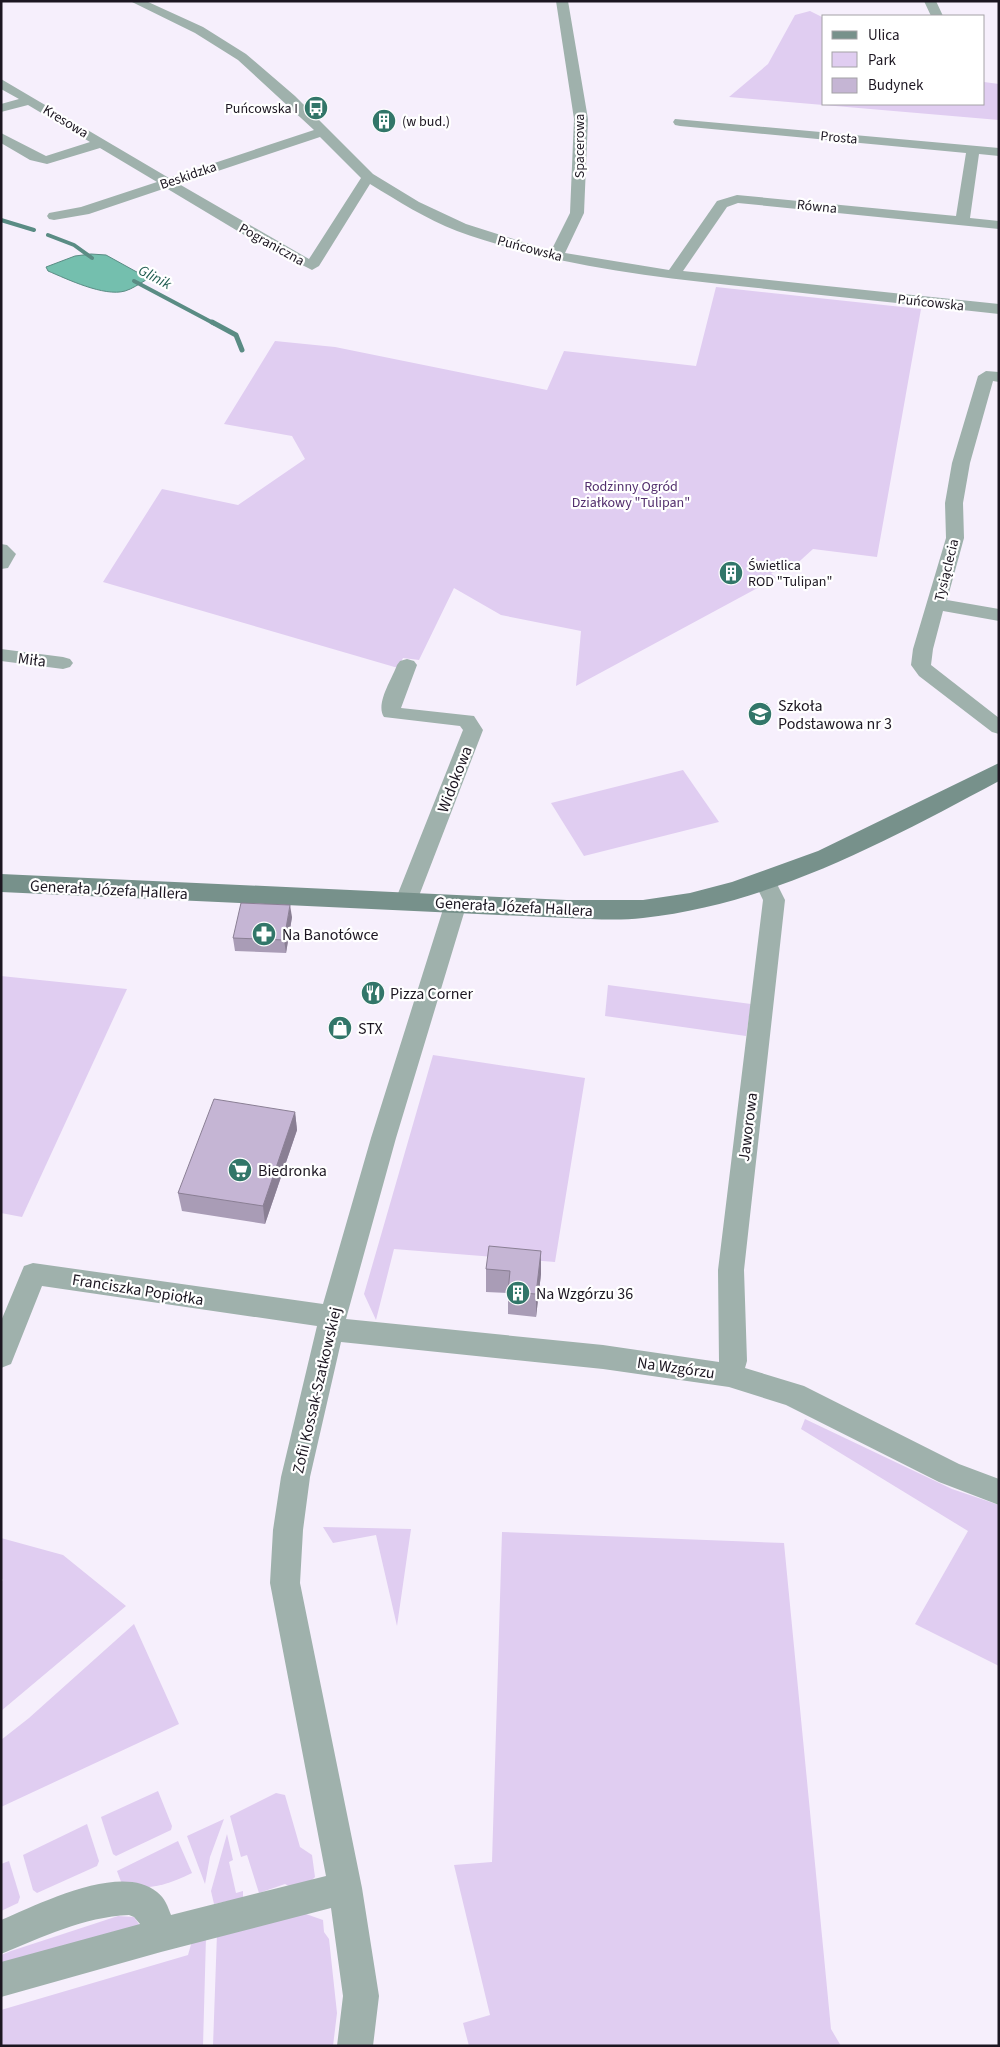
<svg xmlns="http://www.w3.org/2000/svg" width="1000" height="2047" viewBox="0 0 1000 2047" font-family="'Source Sans 3',sans-serif">
  <style>
    .green { fill: #e0cdf1 }
    .water { fill: #74bfae; stroke: #5a8c84 }
    .lines { fill: none; stroke-linecap: round; stroke-linejoin: round }
    .stream-far1 { stroke: #5a8c84; stroke-width: 4 }
    .stream { stroke: #5a8c84; stroke-width: 5 }
    .street { fill: #9fb1ac; fill-rule: evenodd }
    .secondary { fill: #77918b; fill-rule: evenodd }
    .wall { fill: #a99cb6 }
    .shaded-wall { fill: #8a7f94 }
    .building { fill: #c5b5d4; stroke: #8a7f94 }
    .labels { text-anchor: middle; stroke-width: 4.5; stroke-linejoin: round; paint-order: stroke }
    .far-poi-label { font-size: 14px; fill: #1c1621; stroke: #fff; text-anchor: start }
    .far-street-label { font-size: 14px; fill: #1c1621; stroke: #fff }
    .far-park-label { font-size: 14px; fill: #522e6d; stroke: #fff }
    .far-water-label { font-size: 15px; font-style: italic; fill: #1f5c50; stroke: #fff }
    .street-label { font-size: 16px; fill: #1c1621; stroke: #fff }
    .poi-label { font-size: 16px; fill: #1c1621; stroke: #fff; text-anchor: start }
  </style>
  <rect width="100%" height="100%" fill="#f6effc"/>
  <g class="green">
    <path d="M810,11L824,18V104H984V82L999,84V120L729,97L768,64L795,15Z"/>
    <path d="M716,287L921,309L877,557L813,549L791,569L771,573L776,578L576,686L581,631L501,615L454,588L419,660L403,658L398,668L103,582L162,489L238,505L305,459L292,436L224,424L275,341L335,347L547,390L564,351L696,366Z"/>
    <path d="M683,770L719,822L584,856L551,803Z"/>
    <path d="M1,976L127,989L22,1217L1,1213Z"/>
    <path d="M608,985L751,1004L746,1036L605,1016Z"/>
    <path d="M433,1055L585,1078L555,1262L394,1249L376,1320L364,1294Z"/>
    <path d="M805,1419L952,1489L999,1505V1666L915,1624L968,1531L801,1429Z"/>
    <path d="M323,1527L411,1529L397,1626L376,1535L333,1543Z"/>
    <path d="M502,1532L784,1543L831,2029L841,2046H469L463,2023L490,2015L454,1865L492,1862Z"/>
    <path d="M1,1538L63,1555L126,1606L1,1711V1582L3,1580L1,1578Z"/>
    <path d="M134,1624L179,1724L1,1807V1740L29,1718Z"/>
    <path d="M158,1791L172,1826L171,1830L116,1856L113,1854L101,1817Z"/>
    <path d="M276,1793L285,1795L300,1847L312,1855L315,1877L306,1886L296,1890L285,1884L259,1893L247,1855L241,1857L230,1816Z"/>
    <path d="M224,1819L210,1857L205,1884L187,1836Z"/>
    <path d="M87,1824L99,1861L97,1866L37,1893L33,1890L23,1855Z"/>
    <path d="M227,1834L233,1860L229,1862L236,1893L243,1891V1898L214,1904L211,1891Z"/>
    <path d="M178,1841L192,1873C165,1886 152,1889 123,1887L117,1871Z"/>
    <path d="M9,1861L20,1897L18,1903L1,1911V1864Z"/>
    <path d="M300,1912L323,1920L324,1932L329,1939L337,2013L333,2046H213L217,1933Z"/>
    <path d="M118,1916L134,1917L141,1927L1,1969V1955L11,1951Z"/>
    <path d="M206,1937L203,2046H1V2010L188,1955L192,1941Z"/>
  </g>
  <path class="water" d="M91,254L106,255L144,276L146,280C139,284 132,289 125,291C104,297 67,279 48,271L46,267L75,256Z"/>
  <g class="lines">
    <g class="stream-far1">
      <path d="M1,220L34,230"/>
      <path d="M48,235L74,245L92,258"/>
      <path d="M134,281L215,324"/>
    </g>
    <path class="stream" d="M212,322L236,335L242,350"/>
    <g class="street">
      <path d="M130,1H146L203,27L246,54L295,96L373,174L419,202L466,224L551,251L570,213L574,119L556,1H568L588,119L584,213L565,253L669,270L717,201L737,195L956,216L966,153L680,126L675,125L673,122L675,119L999,148V156L979,154L970,218L999,221V229L738,203L727,207L683,271L999,304V314C918,305 838,297 758,288C653,277 557,267 457,231C426,219 398,201 370,184L319,266L312,270L251,239L166,188L89,214L54,220L49,219L47,216L49,213L81,207L157,182L100,148L47,164L30,160L1,143V133L46,156L90,142L28,105L1,112V104L19,99L1,89V79L169,178L314,130L238,60L195,33ZM320,137L361,178L309,259L179,184Z"/>
      <path d="M924,1H936L943,16H931Z"/>
      <path d="M986,371L999,372V382L993,381L970,463L963,503L964,538L947,600L999,609V621L943,611L933,649L931,665L999,718V734L992,732L919,676L911,665L913,649L946,538L945,503L952,463L978,376Z"/>
      <path d="M1,544L7,545L16,554L8,568L1,569Z"/>
      <path d="M1,649L63,657L70,659L73,663L70,667L63,669L1,661Z"/>
      <path d="M407,659L414,661L417,665L401,708L474,716L483,730L417,901L414,906L406,909L398,906L395,901L463,730L460,726L384,717C375,704 392,679 397,665L400,661Z"/>
      <path d="M765,873L773,876L785,900L744,1270L747,1361L745,1368L804,1386L959,1464L999,1479V1505L939,1482L786,1405L729,1387L603,1369L341,1342L310,1477L303,1530L300,1583L362,1888L379,1996L373,2046H337L343,1996L331,1908L161,1952L1,1997V1962L140,1924L134,1917L129,1915C83,1917 43,1937 1,1954V1920C39,1904 121,1862 157,1892C165,1898 168,1907 171,1915L326,1876L270,1583L273,1530L281,1477L317,1326L42,1286L11,1364L1,1368V1321L24,1266L33,1263L323,1304L371,1138L445,903L448,898L456,895L464,898L467,903L396,1138L346,1319L603,1345L719,1362L718,1270L763,900L754,881L757,876Z"/>
    </g>
    <path class="secondary" d="M999,763V781C887,841 771,904 643,918C618,921 592,919 567,918L1,892V874L567,900H643L690,893L732,882L818,851Z"/>
  </g>
  <g class="wall">
    <path d="M292,917L286,953L235,951L233,938Z"/>
    <path d="M295,1112L297,1130L265,1224L182,1211L178,1193Z"/>
    <path d="M541,1251V1274L536,1317L508,1314V1293L486,1292V1269Z"/>
  </g>
  <g class="shaded-wall">
    <path d="M290,905L292,917L286,953L284,940Z"/>
    <path d="M295,1112L297,1130L265,1224L263,1206Z"/>
    <path d="M541,1251V1274L536,1317V1294Z"/>
  </g>
  <g class="building">
    <path d="M241,903L290,905L284,940L233,938Z"/>
    <path d="M214,1099L295,1112L263,1206L178,1193Z"/>
    <path d="M489,1246L541,1251L536,1294L508,1292L510,1271L486,1269Z"/>
  </g>
  <defs>
    <g id="bus-disc" transform="scale(1.25)"><circle r="9.5" fill="#327669" stroke="#fff"/><path d="M-5-6H5V4H4V6H2V4H-2V6H-4V4H-5ZM-3.5-4V0h7V-4ZM-3.5 1.2v1.5H-2V1.2ZM2 1.2v1.5H3.5V1.2Z" fill="#fff"/></g>
    <g id="building-disc" transform="scale(1.25)"><circle r="9.5" fill="#327669" stroke="#fff"/><path d="M-4-6H4V6H1V3H-1V6H-4ZM-2.5-4.3h1.7v1.8h-1.7ZM.8-4.3h1.7v1.8H.8ZM-2.5-1h1.7V.8h-1.7ZM.8-1h1.7V.8H.8Z" fill="#fff"/></g>
    <g id="school-disc" transform="scale(1.25)"><circle r="9.5" fill="#327669" stroke="#fff"/><path d="M0-5L7-2L0 1L-7-2ZM-4 1L0 2.5L4 1V4Q0 6-4 4Z" fill="#fff"/></g>
    <g id="pharmacy-disc" transform="scale(1.25)"><circle r="9.5" fill="#327669" stroke="#fff"/><path d="M-2-6h4v4h4v4h-4v4h-4v-4h-4v-4h4Z" fill="#fff"/></g>
    <g id="restaurant-disc" transform="scale(1.25)"><circle r="9.5" fill="#327669" stroke="#fff"/><path d="M-5-6h1v4h1v-4h1v4h1v-4h1v5L-1.5 .5V6h-2V.5L-5-1ZM5-6V6H3V1.5H1.5Q1.5-4 5-6Z" fill="#fff"/></g>
    <g id="shop-disc" transform="scale(1.25)"><circle r="9.5" fill="#327669" stroke="#fff"/><path d="M-5-2.5h2.3a2.7 3.5 0 0 1 5.4 0H5L5.5 6h-11ZM-1.5-2.5h3a1.5 2.3 0 0 0-3 0Z" fill="#fff"/></g>
    <g id="supermarket-disc" transform="scale(1.25)"><circle r="9.5" fill="#327669" stroke="#fff"/><path d="M-6-5.5h2.5l.6 2H6L4.5 2H-2.5L-4.4-4H-6ZM-1.5 3.2a1.3 1.3 0 1 0 .1 0ZM3 3.2a1.3 1.3 0 1 0 .1 0Z" fill="#fff"/></g>
  </defs>
  <g fill-rule="evenodd">
    <use href="#bus-disc" x="316" y="108"/>
    <use href="#building-disc" x="384" y="121"/>
    <use href="#building-disc" x="731" y="573"/>
    <use href="#school-disc" x="760" y="714"/>
    <use href="#pharmacy-disc" x="264" y="934"/>
    <use href="#restaurant-disc" x="373" y="993"/>
    <use href="#shop-disc" x="340" y="1028"/>
    <use href="#supermarket-disc" x="240" y="1170"/>
    <use href="#building-disc" x="518" y="1293"/>
  </g>
  <g class="labels">
    <g class="far-poi-label">
      <text x="298" y="113" text-anchor="end">Puńcowska I</text>
      <text x="402" y="126">(w bud.)</text>
      <text x="748" y="570">Świetlica<tspan x="748" dy="16">ROD "Tulipan"</tspan></text>
    </g>
    <g class="far-street-label">
      <text transform="translate(66 121) rotate(31)" y="5">Kresowa</text>
      <text transform="translate(839 137) rotate(5)" y="5">Prosta</text>
      <text transform="translate(579 146) rotate(-90)" y="5">Spacerowa</text>
      <text transform="translate(188 175) rotate(-19)" y="5">Beskidzka</text>
      <text transform="translate(817 206) rotate(6)" y="5">Równa</text>
      <text transform="translate(272 244) rotate(29)" y="5">Pograniczna</text>
      <text transform="translate(530 248) rotate(15)" y="5">Puńcowska</text>
      <text transform="translate(931 302) rotate(6)" y="5">Puńcowska</text>
      <text transform="translate(946 570) rotate(-76)" y="5">Tysiąclecia</text>
    </g>
    <g class="far-park-label">
      <text x="631" y="491">Rodzinny Ogród<tspan x="631" dy="16">Działkowy "Tulipan"</tspan></text>
    </g>
    <g class="far-water-label">
      <text transform="translate(155 277) rotate(28)" y="5">Glinik</text>
    </g>
    <g class="street-label">
      <text transform="translate(32 659) rotate(7)" y="6">Miła</text>
      <text transform="translate(454 779) rotate(-69)" y="6">Widokowa</text>
      <text transform="translate(109 889) rotate(3)" y="6">Generała Józefa Hallera</text>
      <text transform="translate(514 906) rotate(3)" y="6">Generała Józefa Hallera</text>
      <text transform="translate(747 1127) rotate(-83)" y="6">Jaworowa</text>
      <text transform="translate(138 1289) rotate(9)" y="6">Franciszka Popiołka</text>
      <text transform="translate(676 1367) rotate(8)" y="6">Na Wzgórzu</text>
      <text transform="translate(316 1390) rotate(-77)" y="6">Zofii Kossak-Szatkowskiej</text>
    </g>
    <g class="poi-label">
      <text x="778" y="711">Szkoła<tspan x="778" dy="18">Podstawowa nr 3</tspan></text>
      <text x="282" y="940">Na Banotówce</text>
      <text x="390" y="999">Pizza Corner</text>
      <text x="358" y="1034">STX</text>
      <text x="258" y="1176">Biedronka</text>
      <text x="536" y="1299">Na Wzgórzu 36</text>
    </g>
  </g>
  <rect width="1000" height="2047" fill="none" stroke="#1c1621" stroke-width="5"/>
  <rect x="822" y="15" width="162" height="90" fill="#ffffff" stroke="#a4a2a6"/>
  <rect x="832" y="31" width="25" height="8" fill="#77918b" stroke="#a4a2a6"/>
  <text x="868" y="40" font-size="15" fill="#1c1621">Ulica</text>
  <rect x="832" y="52" width="25" height="15" fill="#e0cdf1" stroke="#a4a2a6"/>
  <text x="868" y="65" font-size="15" fill="#1c1621">Park</text>
  <rect x="832" y="78" width="25" height="15" fill="#c5b5d4" stroke="#a4a2a6"/>
  <text x="868" y="90" font-size="15" fill="#1c1621">Budynek</text>
</svg>
